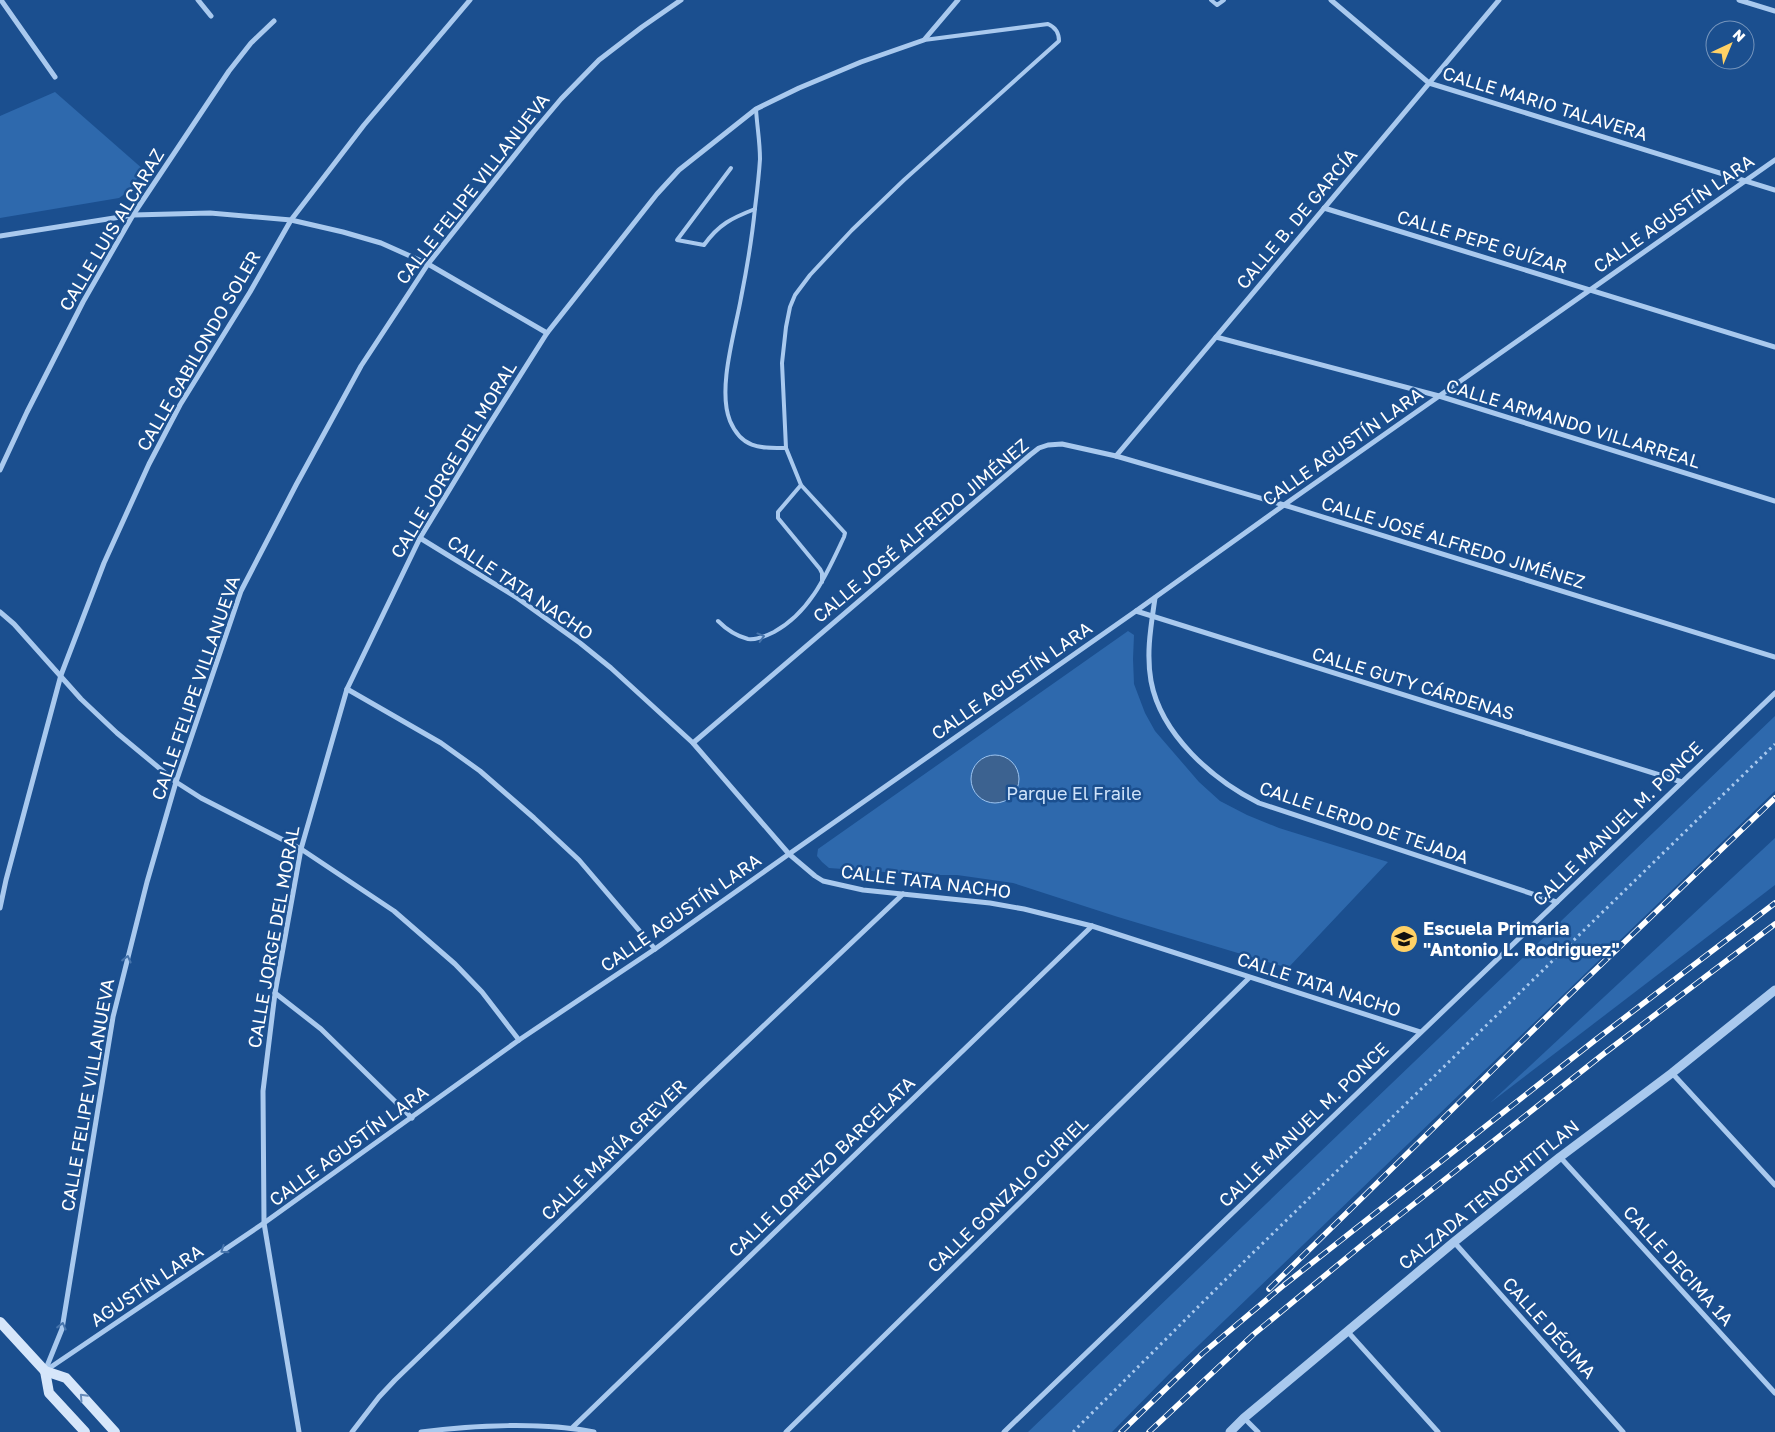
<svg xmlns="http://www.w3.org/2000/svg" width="1775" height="1432" viewBox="0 0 1775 1432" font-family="'Golos Text',sans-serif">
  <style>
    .green { fill: #2e69ad }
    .water { fill: #3c6290; stroke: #9cc4f0 }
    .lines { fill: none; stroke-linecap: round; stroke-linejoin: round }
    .path { stroke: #a9c9ee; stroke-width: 3; stroke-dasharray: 2.5 4; stroke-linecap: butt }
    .service { stroke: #a9c9ee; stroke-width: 4 }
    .minor { stroke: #a9c9ee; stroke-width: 5 }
    .tertiary { stroke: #a9c9ee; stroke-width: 9 }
    .secondary { stroke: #d6e6fa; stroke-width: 10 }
    .rail-casing { stroke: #fff; stroke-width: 5.5 }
    .rail { stroke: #1b4f8f; stroke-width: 4; stroke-dasharray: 11; stroke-linecap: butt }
    .oneway { stroke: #4674ac }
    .oneway2 { stroke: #668bba }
    .labels { text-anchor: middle; stroke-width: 5; stroke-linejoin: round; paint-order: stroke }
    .street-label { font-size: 18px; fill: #fff; stroke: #1b4f8f }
    .park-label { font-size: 18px; fill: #cfe3fa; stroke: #1b4f8f }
    .poi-label { font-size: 18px; font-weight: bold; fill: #fff; stroke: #1b4f8f; text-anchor: start }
  </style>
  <rect width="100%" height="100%" fill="#1b4f8f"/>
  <g class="green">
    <path d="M55,92L144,170L126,193L119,198L0,218V116Z"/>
    <path d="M1128,631L1134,635L1133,659L1134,684L1145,713L1155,731L1199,782L1220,801L1247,815L1279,828L1388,862L1288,968L1118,917L1013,883L957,875H927L829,868L822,862L817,856L818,849Z"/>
    <path d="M1775,716V791L1174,1369L1112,1432H1028Z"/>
    <path d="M1775,838V885L1490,1103Z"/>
  </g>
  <circle class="water" cx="995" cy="779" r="24"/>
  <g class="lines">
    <path class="path" d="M1073,1432L1222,1283L1775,744"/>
    <g class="service">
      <path d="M1211,0L1217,5L1224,0"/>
      <path d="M756,109C757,126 760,142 760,159C759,175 757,192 755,208C752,238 747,268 741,298C735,332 717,389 730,421C742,449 760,448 786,448"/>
      <path d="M731,168L677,240L704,245C719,224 732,218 755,209"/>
      <path d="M822,582V573L820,569L778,518V512L801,485L786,448L782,363L786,327L790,307L795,295L810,275L852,230L904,180L1059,41C1059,33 1055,27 1048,24L924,40"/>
      <path d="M718,621C726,629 736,636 748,639C756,640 766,636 774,632C811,612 827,573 844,537L845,533L801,485"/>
    </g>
    <g class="minor">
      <path d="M1,0L55,77"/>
      <path d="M198,0L211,16"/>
      <path d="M1331,0L1429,83L1775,190"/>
      <path d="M1739,0L1775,11"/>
      <path d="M1324,208L1775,347"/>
      <path d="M0,236L133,215L210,213L291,220L343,232L381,243L428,264L547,333"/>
      <path d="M1216,337L1439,396L1775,501"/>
      <path d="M1116,456L1499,0"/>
      <path d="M0,470L27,412L83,302L133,215L229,71L251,43L274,21"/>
      <path d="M420,538L516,597L580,643L611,668L693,743L789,854L815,876L823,881L863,890L990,903L1024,909L1092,926L1420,1032"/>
      <path d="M1155,598C1151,626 1146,653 1151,681C1161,735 1213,780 1259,803L1557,902"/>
      <path d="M1136,611L1682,782"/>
      <path d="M0,612L14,624L81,699L117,733L176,782L201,798L301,849L394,911L455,964L482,992L519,1040"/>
      <path d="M347,689L441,743L480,771L534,818L579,860L655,949"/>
      <path d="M693,743L1030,455L1039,448L1048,445L1062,444L1116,456L1284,505L1775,657"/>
      <path d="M0,908L6,880L61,675L104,563L149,464L180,405L250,292L291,220L364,125L470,0"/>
      <path d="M275,993L321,1029L412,1118"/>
      <path d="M1672,1073L1775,1185"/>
      <path d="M1560,1157L1775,1393"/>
      <path d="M1454,1242L1623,1432"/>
      <path d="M1348,1332L1438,1432"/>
      <path d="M45,1371L264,1223L519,1040L655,949L789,854L1136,611L1284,505L1775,160"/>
      <path d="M45,1371L62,1329L113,1017L147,882L176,782L241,591L296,485L361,366L428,264L534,131L561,99L599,60L642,27L681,0"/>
      <path d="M1244,1418L1258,1432"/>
      <path d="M572,1428L1092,926"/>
      <path d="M299,1432L264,1223L263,1091L275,993L301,849L347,689L420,538L482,436L547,333L657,194L679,170L756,109L799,88L861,62L924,40L958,0"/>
      <path d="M352,1432L379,1397L395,1380L700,1086L903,894"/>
      <path d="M421,1432C474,1425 542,1422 594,1432"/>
      <path d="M786,1432L1249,978"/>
      <path d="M1004,1432L1775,693"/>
    </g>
    <path class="tertiary" d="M1230,1432L1244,1418L1454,1242L1560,1157L1672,1073L1775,990"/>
    <g class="secondary">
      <path d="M0,1322L45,1371L66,1378L115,1432"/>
      <path d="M45,1371L49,1393L85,1432"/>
    </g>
    <g class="rail-casing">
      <g id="rail">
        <path d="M1269,1289L1564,1000L1775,798"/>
        <path d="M1121,1432L1203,1353L1284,1285L1594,1041L1775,903"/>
        <path d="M1149,1432L1254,1334L1362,1245L1606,1052L1775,924"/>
      </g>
    </g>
    <use href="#rail" class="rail"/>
  </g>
  <defs><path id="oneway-chevron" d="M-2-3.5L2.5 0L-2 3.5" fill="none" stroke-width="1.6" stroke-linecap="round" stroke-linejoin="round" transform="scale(1.25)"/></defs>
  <g class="oneway">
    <use href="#oneway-chevron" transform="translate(761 637) rotate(-15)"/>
    <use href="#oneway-chevron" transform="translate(127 959) rotate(-76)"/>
    <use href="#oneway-chevron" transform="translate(224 1250) rotate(146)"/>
    <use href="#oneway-chevron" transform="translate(62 1326) rotate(-76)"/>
  </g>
  <use class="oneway2" href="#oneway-chevron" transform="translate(83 1397) rotate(-133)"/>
  <defs>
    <g id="school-disc" transform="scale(1.4375)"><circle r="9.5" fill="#ffd166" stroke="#1b4f8f"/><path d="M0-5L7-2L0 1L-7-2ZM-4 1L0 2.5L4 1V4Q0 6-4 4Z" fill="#111"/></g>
  </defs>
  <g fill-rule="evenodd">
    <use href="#school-disc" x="1404" y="939"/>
  </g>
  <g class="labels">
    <g class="street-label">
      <text transform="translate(1545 104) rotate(17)" y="6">CALLE MARIO TALAVERA</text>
      <text transform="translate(473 189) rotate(-52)" y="6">CALLE FELIPE VILLANUEVA</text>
      <text transform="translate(1674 214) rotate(-35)" y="6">CALLE AGUSTÍN LARA</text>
      <text transform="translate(1297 219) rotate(-50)" y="6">CALLE B. DE GARCÍA</text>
      <text transform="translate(112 230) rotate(-59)" y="6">CALLE LUIS ALCARAZ</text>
      <text transform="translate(1482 242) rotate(17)" y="6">CALLE PEPE GUÍZAR</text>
      <text transform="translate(199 351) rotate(-60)" y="6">CALLE GABILONDO SOLER</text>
      <text transform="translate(1573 424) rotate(17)" y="6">CALLE ARMANDO VILLARREAL</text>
      <text transform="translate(1343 447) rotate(-35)" y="6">CALLE AGUSTÍN LARA</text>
      <text transform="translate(454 460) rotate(-59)" y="6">CALLE JORGE DEL MORAL</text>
      <text transform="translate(921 531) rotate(-40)" y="6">CALLE JOSÉ ALFREDO JIMÉNEZ</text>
      <text transform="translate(1453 543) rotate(17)" y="6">CALLE JOSÉ ALFREDO JIMÉNEZ</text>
      <text transform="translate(520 588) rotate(34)" y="6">CALLE TATA NACHO</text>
      <text transform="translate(1012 681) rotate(-35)" y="6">CALLE AGUSTÍN LARA</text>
      <text transform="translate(1413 684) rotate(17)" y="6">CALLE GUTY CÁRDENAS</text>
      <text transform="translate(196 688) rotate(-71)" y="6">CALLE FELIPE VILLANUEVA</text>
      <text transform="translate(1364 823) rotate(19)" y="6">CALLE LERDO DE TEJADA</text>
      <text transform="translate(1618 824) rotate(-44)" y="6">CALLE MANUEL M. PONCE</text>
      <text transform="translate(926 882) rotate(7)" y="6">CALLE TATA NACHO</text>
      <text transform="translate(681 913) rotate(-35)" y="6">CALLE AGUSTÍN LARA</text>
      <text transform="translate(274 937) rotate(-80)" y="6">CALLE JORGE DEL MORAL</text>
      <text transform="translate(1319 985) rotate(18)" y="6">CALLE TATA NACHO</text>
      <text transform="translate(88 1095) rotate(-80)" y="6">CALLE FELIPE VILLANUEVA</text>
      <text transform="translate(1304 1125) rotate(-44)" y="6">CALLE MANUEL M. PONCE</text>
      <text transform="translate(349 1146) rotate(-36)" y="6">CALLE AGUSTÍN LARA</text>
      <text transform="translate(614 1150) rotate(-44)" y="6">CALLE MARÍA GREVER</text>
      <text transform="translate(822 1167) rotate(-44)" y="6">CALLE LORENZO BARCELATA</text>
      <text transform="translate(1008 1195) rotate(-44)" y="6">CALLE GONZALO CURIEL</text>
      <text transform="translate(1489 1195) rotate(-39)" y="6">CALZADA TENOCHTITLAN</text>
      <text transform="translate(1678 1266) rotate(48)" y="6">CALLE DECIMA 1A</text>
      <text transform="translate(147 1286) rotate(-34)" y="6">AGUSTÍN LARA</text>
      <text transform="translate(1549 1328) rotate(48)" y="6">CALLE DÉCIMA</text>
    </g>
    <g class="park-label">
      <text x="1074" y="800">Parque El Fraile</text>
    </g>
    <g class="poi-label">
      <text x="1423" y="935">Escuela Primaria<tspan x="1423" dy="21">"Antonio L. Rodriguez"</tspan></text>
    </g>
  </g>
  <g transform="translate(1730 45) rotate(44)"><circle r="24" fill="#1b4f8f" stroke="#7695bc"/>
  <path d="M0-4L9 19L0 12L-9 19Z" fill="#ffd166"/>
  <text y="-8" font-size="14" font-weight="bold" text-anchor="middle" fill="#ffffff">N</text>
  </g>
</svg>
